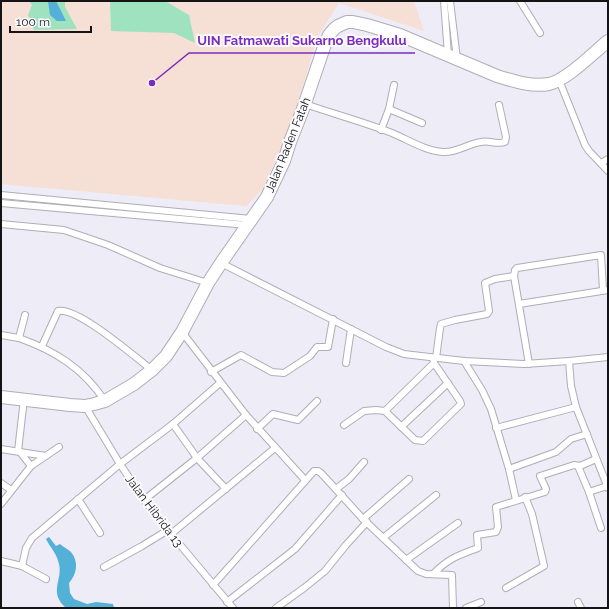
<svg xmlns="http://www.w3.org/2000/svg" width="609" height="609" viewBox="0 0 609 609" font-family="Raleway,sans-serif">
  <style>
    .education { fill: #f6dfd4 }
    .green { fill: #9fe2c0 }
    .water { fill: #53b0d7 }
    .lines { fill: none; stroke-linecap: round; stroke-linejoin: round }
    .street-casing { stroke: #afadb6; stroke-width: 8 }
    .highway-casing { stroke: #afadb6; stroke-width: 14 }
    .street { stroke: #fff; stroke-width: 6 }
    .highway { stroke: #fff; stroke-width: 12 }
    .labels { text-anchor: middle; stroke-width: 4; stroke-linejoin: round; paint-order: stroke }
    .street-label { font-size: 12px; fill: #141316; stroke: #fbfbfe }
    .leader { fill: none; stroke: #7b2cbf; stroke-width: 1.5 }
    .callout-dot { fill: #7b2cbf; stroke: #fbfbfe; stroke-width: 1.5 }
    .callout-label { font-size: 13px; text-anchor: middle; font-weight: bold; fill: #7b2cbf; stroke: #fbfbfe; stroke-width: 4; stroke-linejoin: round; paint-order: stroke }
  </style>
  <rect width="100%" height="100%" fill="#eeecf6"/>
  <path class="education" d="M1,1H414L424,31L339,3L317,38L291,127L262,190L246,206L1,184Z"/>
  <g class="green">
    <path d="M29,1H65V7L77,29L34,30L28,15L32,5Z"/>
    <path d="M110,1H165L189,15L195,43L174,33L111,31Z"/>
  </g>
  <g class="water">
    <path d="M48,1H56L66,21H57L50,15Z"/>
    <path d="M49,537L56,546L60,544C63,547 68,549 71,552C79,562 77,574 69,583L70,593L74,599L87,604L96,602L113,604L114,608H66C48,592 63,580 59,564C57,554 50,547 46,539Z"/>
  </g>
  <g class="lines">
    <g class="street-casing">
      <g id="street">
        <path d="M444,1L448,55"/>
        <path d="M450,1L457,59"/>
        <path d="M520,1L540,33"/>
        <path d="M559,80L585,145L589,151L608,171"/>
        <path d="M305,104C334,114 364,122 392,133C409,140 425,151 443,152C457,153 467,144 481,142C489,140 497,145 505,142L506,137L499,105"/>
        <path d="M389,109L394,85"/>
        <path d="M381,130L389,109L422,123"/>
        <path d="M601,163L608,159"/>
        <path d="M1,195L251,219"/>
        <path d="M1,203L247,225"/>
        <path d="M1,224L64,230L108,245L160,268L208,283"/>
        <path d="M221,263L386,347L404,354L464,361L524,364L569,361L608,357"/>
        <path d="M519,304L608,290"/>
        <path d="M182,332L246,415L305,480"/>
        <path d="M1,335L19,338L25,315"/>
        <path d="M19,338C55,351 83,368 105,401"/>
        <path d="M42,346L58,311C78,307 135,357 152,370"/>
        <path d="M436,358L440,328L441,324L455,320L487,314L489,311L485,283L495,279L514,276"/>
        <path d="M464,361L482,390L491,409L509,469L516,500"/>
        <path d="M569,361L571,386L576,407L608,488"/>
        <path d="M346,363L351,329"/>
        <path d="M529,364L514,276L515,270L517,268L601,255L603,290"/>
        <path d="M211,372L241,355L272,372L284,373L310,356L317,347H328L333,319"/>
        <path d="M85,406L120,464L144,500L171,534L233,608"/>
        <path d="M385,411L434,363"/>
        <path d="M344,425L364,411L376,410L385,411L415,440L423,441L461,404L460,401L434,363L433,358"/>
        <path d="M401,427L448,383"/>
        <path d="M496,428L576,407"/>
        <path d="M257,429L273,414L298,420L317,401"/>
        <path d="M1,449L20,452L31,466"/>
        <path d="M18,451L24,399"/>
        <path d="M20,452L46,456"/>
        <path d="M578,466L589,492L601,528"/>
        <path d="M509,469L556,452L571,439L587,434"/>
        <path d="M409,479L363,519L418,571L426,574L452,575L453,608"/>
        <path d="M1,483L11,490"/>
        <path d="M226,489L197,458L246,415"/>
        <path d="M336,489L349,479L364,462"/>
        <path d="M589,492L607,486"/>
        <path d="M78,499L100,533"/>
        <path d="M144,500L197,458L173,424"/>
        <path d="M1,504L31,466L59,447"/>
        <path d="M171,534L275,448"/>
        <path d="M383,538L436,495"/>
        <path d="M406,560L458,523"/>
        <path d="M1,561L22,566L46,579"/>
        <path d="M22,566L26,548L32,538L120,464L173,424L220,383"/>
        <path d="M104,567L142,546L168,530"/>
        <path d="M433,574C449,558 457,556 478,548L477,535L496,532L498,527L496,507L545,492L546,489L540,476L574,465L580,466L596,459"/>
        <path d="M213,585L314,471H318L321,473L363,519"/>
        <path d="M506,588L544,566L532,514L525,497"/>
        <path d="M227,602L295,549L342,495"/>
        <path d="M578,602L581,608"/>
        <path d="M276,608L304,588L325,571L346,545L367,522"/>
        <path d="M466,608L481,602"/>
      </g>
    </g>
    <g class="highway-casing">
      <path id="highway" d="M1,397L70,405L85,406L94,404L105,401L134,384L152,370L166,356L182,332L208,283L221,263L267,197L284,161L290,142L303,109L324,47L329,35L334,29L338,26L347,22H353L367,25L400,35L497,76C513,81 532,87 549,84C567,80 593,53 608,41"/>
    </g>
    <use href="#street" class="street"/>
    <use href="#highway" class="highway"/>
  </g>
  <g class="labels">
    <g class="street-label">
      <text transform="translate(288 145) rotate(-68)" y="4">Jalan Raden Fatah</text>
      <text transform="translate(154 511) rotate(53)" y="4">Jalan Hibrida 13</text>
    </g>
  </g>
  <path class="leader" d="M152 83L189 53H415"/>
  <circle class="callout-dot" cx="152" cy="83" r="4"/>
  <g class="callout-label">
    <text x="302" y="45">UIN Fatmawati Sukarno Bengkulu</text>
  </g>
  <rect width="609" height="609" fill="none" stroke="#141316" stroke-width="4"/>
  <path d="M10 26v6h81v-6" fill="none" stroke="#141316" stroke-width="2"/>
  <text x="16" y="26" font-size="12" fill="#141316" stroke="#fbfbfe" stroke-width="3" paint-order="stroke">100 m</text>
</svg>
